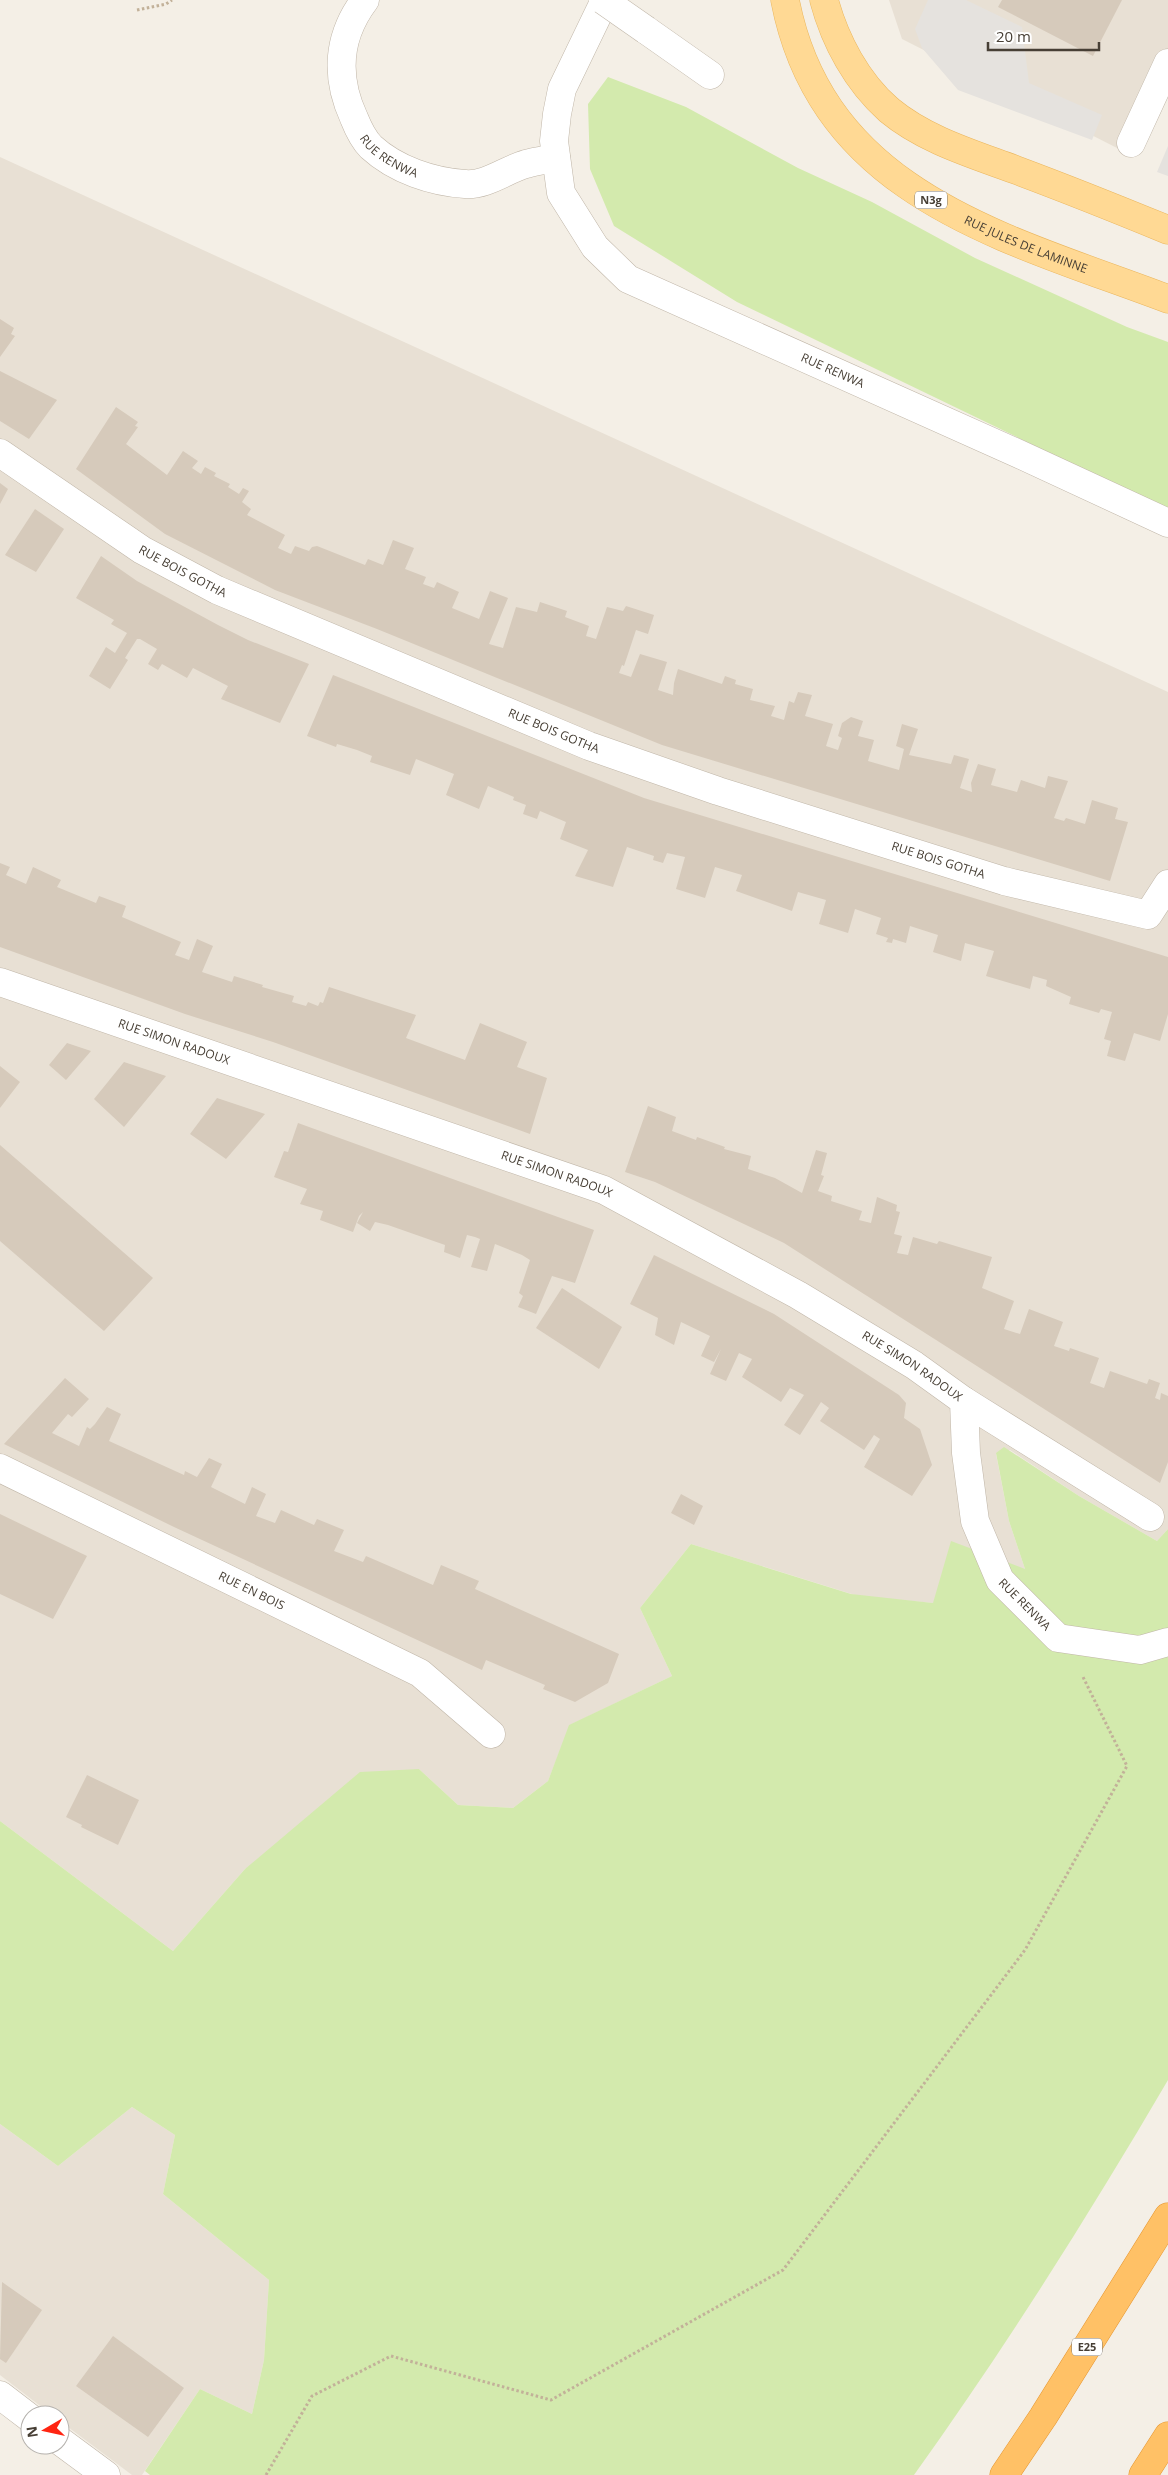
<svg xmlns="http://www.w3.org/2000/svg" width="1168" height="2475" viewBox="0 0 1168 2475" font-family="'Open Sans',sans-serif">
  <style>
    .residential { fill: #e8e0d4 }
    .green { fill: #d3eaad }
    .parking { fill: #e5e2de }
    .building { fill: #d6cabb }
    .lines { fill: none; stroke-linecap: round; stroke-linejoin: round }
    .minor-casing { stroke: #c0b6a8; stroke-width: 29 }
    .primary-casing { stroke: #eab65e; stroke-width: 29 }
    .motorway-casing { stroke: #e5952f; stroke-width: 29 }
    .path { stroke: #c2b199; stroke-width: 3; stroke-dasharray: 2.5 2.5; stroke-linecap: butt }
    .minor { stroke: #fff; stroke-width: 28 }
    .primary { stroke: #ffd994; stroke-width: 28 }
    .motorway { stroke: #ffc166; stroke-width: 28 }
    .minor-bridge-casing { stroke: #c0b6a8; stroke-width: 29; stroke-linecap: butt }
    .minor-bridge { stroke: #fff; stroke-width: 28 }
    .labels { text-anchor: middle; stroke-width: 4; stroke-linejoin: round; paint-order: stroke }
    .shield { fill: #fff; stroke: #7e7972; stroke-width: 1 }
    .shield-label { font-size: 11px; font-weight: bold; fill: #473f35 }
    .street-label { font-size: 12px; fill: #473f35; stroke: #fff }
  </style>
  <rect width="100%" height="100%" fill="#f4efe6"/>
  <g class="residential">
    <path d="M889,0H1168V63L1119,149L902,39Z"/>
    <path d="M0,157L1168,692V1529L1157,1541L1079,1496L1010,1450L996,1454L1009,1521L1025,1569L933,1603L858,1596L691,1544L640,1608L672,1676L570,1725L548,1781L513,1808L458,1805L419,1769L245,1869L173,1951L0,1821Z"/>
    <path d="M132,2107L175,2135L163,2194L269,2280L264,2360L252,2414L200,2389L142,2475H132L60,2421V2415H52L0,2375V2124L58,2166Z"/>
  </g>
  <g class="green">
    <path d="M608,77L686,107L798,168L872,202L975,258L1127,327L1168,342V510L737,302L614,226L590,169L588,104Z"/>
    <path d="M1004,1447L1079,1496L1157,1541L1168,1529V2080C1089,2215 1005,2348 914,2475H150L145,2471L200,2389L252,2414L264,2360L269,2280L163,2194L175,2135L132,2107L58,2166L0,2124V1821L173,1951L245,1869L360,1772L419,1769L458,1805L513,1808L548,1781L569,1725L672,1676L640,1608L691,1544L851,1594L933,1603L951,1541L1025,1569L1009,1521L996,1453Z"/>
  </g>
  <g class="parking">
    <path d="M928,0H966L1022,27L1029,83L1102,115L1092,140L958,90L922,48L915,29Z"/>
    <path d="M1168,146V176L1157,172Z"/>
  </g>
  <g class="building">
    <path d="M1002,0H1122L1093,56L998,7Z"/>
    <path d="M0,319L14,328L11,334L15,336L0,357Z"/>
    <path d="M0,371L57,400L29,439L0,421Z"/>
    <path d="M116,407L138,422L135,426L138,427L126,444L167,475L183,451L198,461L192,468L201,474L205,467L216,473L214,476L230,484L228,487L239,494L243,488L249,491L242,502L251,509L247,515L285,535L278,548L291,554L295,546L309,551L312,547L317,546L365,565L368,559L383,565L393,540L414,548L405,569L426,577L423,584L434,588L437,582L459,592L452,608L479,619L490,591L508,598L489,644L503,648L516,607L537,612L540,602L567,611L565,617L589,626L586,636L596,639L607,607L623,611L626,606L654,615L648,634L636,630L624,666L622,665L619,673L631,677L640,654L667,662L658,690L673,695L674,683L678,669L722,684L725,676L736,680L735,684L753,689L750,700L775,706L771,716L784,720L789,701L794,703L798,692L812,695L805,716L833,724L826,746L838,750L842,738L838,736L842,723L851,717L863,721L858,736L874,740L868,761L899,770L904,749L896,746L902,724L918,729L909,755L951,764L954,755L969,759L960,788L972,792L971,783L978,764L996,769L991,785L1017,792L1021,780L1045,788L1048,776L1068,781L1054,818L1064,821L1066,818L1085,824L1092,800L1118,808L1115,819L1128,822L1110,881L662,745L377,629L275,590L165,534L76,469Z"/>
    <path d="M0,483L8,489L0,504Z"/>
    <path d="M35,509L64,529L36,572L5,555Z"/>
    <path d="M101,556L137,581L218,625L248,640L309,664L280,723L221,699L228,686L193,668L187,678L162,664L158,670L148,664L157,649L140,639H137L125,658L128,660L110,689L89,676L106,647L115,653L127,633L111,624L114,620L76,598Z"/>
    <path d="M333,675L644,798L1168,957V1014L1160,1041L1134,1033L1125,1061L1107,1056L1111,1041L1104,1039L1112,1012L1101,1009L1099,1013L1069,1004L1071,997L1046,986L1047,980L1033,976L1030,989L986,976L994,951L965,943L961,961L933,952L938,935L910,926L906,943L893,939L892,943L886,942L888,938L876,934L881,918L855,909L848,933L819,924L826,900L798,892L792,911L736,891L742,875L715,867L705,898L676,889L685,857L667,853L663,863L653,860L654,856L627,847L613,887L575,876L588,850L560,839L566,822L540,811L537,819L523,814L526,805L513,800L514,797L488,786L479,809L446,795L454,774L416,759L410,775L370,762L372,756L357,750L337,744L336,747L307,736Z"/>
    <path d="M0,863L10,867L6,875L26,884L33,867L61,880L57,887L96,903L99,896L126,906L122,917L181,942L175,955L189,960L197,939L213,946L202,972L232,982L234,976L263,985L262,987L294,996L292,1002L306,1006L308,1002L318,1006L320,1002L323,1003L329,987L416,1015L406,1038L465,1060L480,1023L527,1042L517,1067L547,1078L530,1134L273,1042L185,1014L0,947Z"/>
    <path d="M67,1043L91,1051L66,1080L49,1065Z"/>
    <path d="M124,1062L166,1076L124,1127L94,1099Z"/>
    <path d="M0,1066L20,1082L0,1108Z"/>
    <path d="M217,1098L265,1114L226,1159L190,1134Z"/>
    <path d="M648,1106L676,1117L672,1131L696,1140L697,1137L725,1147L724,1149L751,1156L748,1169L775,1178L802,1193L816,1150L827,1153L821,1175L824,1176L818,1191L832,1196L831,1201L862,1211L859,1220L871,1223L877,1197L897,1205L896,1211L900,1212L894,1234L902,1236L897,1253L908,1255L913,1237L937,1244L939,1241L992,1257L982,1288L1014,1301L1004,1329L1020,1334L1029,1309L1063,1322L1054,1346L1069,1351L1070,1348L1099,1358L1090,1383L1104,1388L1110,1371L1147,1384L1149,1379L1160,1383L1155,1398L1160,1400L1161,1393L1168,1396V1462L1160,1483L784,1243L655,1182L625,1172Z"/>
    <path d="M298,1123L594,1230L575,1283L552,1276L536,1314L518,1307L523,1296L519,1293L530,1260L522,1255L495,1244L487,1271L471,1267L480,1239L475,1237L467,1235L460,1258L444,1252L445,1245L388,1225L375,1222L370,1231L357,1223L363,1212L359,1216L353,1232L320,1220L323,1211L300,1204L307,1189L274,1177L284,1151L288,1152Z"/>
    <path d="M0,1145L153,1278L104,1331L0,1241Z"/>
    <path d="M654,1255L774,1314L899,1395L906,1403L904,1418L920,1429L932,1465L912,1496L864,1467L880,1439L874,1435L864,1450L820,1421L829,1408L821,1402L800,1435L784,1425L804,1395L790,1388L781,1402L742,1377L752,1359L739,1353L726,1381L710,1374L721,1349L714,1362L701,1356L710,1336L681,1322L674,1345L655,1335L658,1318L630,1304Z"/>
    <path d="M562,1288L622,1327L599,1369L536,1328Z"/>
    <path d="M65,1378L89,1399L72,1417L68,1414L52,1433L79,1446L87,1427L90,1429L95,1424L107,1407L121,1414L109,1441L184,1475L185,1471L197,1477L209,1458L222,1464L211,1487L245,1504L252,1487L266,1494L256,1516L275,1523L281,1510L314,1525L317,1519L344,1530L334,1551L363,1562L366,1556L433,1585L441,1565L479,1581L475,1589L619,1654L608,1683L575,1702L543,1689L545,1685L486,1660L482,1670L174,1527L4,1444Z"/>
    <path d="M681,1494L703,1506L694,1525L671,1513Z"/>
    <path d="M0,1514L87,1556L53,1619L0,1594Z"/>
    <path d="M87,1775L139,1800L118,1845L81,1827L82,1825L66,1817Z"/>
    <path d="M2,2282L42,2310L6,2363L0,2359Z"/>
    <path d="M113,2336L184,2388L148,2437L76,2386Z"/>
  </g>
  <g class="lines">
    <g class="minor-casing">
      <g id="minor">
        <path id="s1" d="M365,0C337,37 335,77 354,118C358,128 363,139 371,147C396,170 433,182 465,184C486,186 507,169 526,164C536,161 546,160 556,158"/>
        <path id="s2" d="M605,0L562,89L557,114L554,141L561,193L595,247L628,279L1019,454L1168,523"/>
        <path d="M646,30L710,75"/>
        <path d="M1131,143L1168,63"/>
        <path id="s3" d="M0,453L142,550L217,590L589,746L718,791L1004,881L1148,915L1168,884"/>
        <path id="s4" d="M0,982L604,1190L798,1295L914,1365L964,1401L966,1453L975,1521L1000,1580L1058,1638L1140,1650L1168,1642"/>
        <path d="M964,1401L1150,1517"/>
        <path id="s5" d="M0,1468L420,1673L491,1734"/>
        <path d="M0,2395L30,2418"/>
        <path d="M60,2441L106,2475"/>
      </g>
    </g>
    <g class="primary-casing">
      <g id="primary">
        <path id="s6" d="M785,0C823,196 1007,238 1168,299"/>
        <path d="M824,0C835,41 857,82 889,110C925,140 973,154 1016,170C1067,189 1117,209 1168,230"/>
      </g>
    </g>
    <g class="motorway-casing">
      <g id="motorway">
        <path d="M1004,2475L1043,2417L1168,2217"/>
        <path d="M1143,2475L1168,2436"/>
      </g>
    </g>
    <g class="path">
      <path d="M137,10L166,4L172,0"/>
      <path d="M266,2475L312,2396L391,2356L551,2400L783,2270L1025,1950L1127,1766L1082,1675"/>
    </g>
    <use href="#minor" class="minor"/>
    <use href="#primary" class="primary"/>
    <use href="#motorway" class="motorway"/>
    <g class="minor-bridge-casing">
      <path id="minor-bridge" d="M603,0L646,30"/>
    </g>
    <use href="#minor-bridge" class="minor-bridge"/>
  </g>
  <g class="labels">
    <g class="shield">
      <rect x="915" y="191.5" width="32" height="17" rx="4"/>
      <rect x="1072" y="2338.5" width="30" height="17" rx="4"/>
    </g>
    <g class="shield-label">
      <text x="931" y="204">N3g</text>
      <text x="1087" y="2351">E25</text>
    </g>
    <g class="street-label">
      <text dy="4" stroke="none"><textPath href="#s1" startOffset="179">RUE RENWA</textPath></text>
      <text dy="4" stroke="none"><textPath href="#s6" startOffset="361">RUE JULES DE LAMINNE</textPath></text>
      <text dy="4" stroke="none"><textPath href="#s2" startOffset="538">RUE RENWA</textPath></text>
      <text dy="4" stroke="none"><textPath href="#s3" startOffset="218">RUE BOIS GOTHA</textPath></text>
      <text dy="4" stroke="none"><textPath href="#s3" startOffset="622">RUE BOIS GOTHA</textPath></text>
      <text dy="4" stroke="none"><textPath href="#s3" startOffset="1028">RUE BOIS GOTHA</textPath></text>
      <text dy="4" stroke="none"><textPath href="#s4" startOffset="184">RUE SIMON RADOUX</textPath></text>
      <text dy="4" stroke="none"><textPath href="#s4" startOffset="589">RUE SIMON RADOUX</textPath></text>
      <text dy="4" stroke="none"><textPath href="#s4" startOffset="994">RUE SIMON RADOUX</textPath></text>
      <text dy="4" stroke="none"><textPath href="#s5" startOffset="280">RUE EN BOIS</textPath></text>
      <text dy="4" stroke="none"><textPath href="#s4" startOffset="1276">RUE RENWA</textPath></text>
    </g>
  </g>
  <g transform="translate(45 2430) rotate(261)"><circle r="24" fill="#ffffff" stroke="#b5b2ae"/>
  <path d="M0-4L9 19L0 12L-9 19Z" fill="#ff2512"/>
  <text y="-8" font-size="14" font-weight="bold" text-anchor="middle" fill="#473f35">N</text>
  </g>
  <path d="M988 42v8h111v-8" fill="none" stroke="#473f35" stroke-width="2.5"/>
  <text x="996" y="42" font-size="15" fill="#473f35" stroke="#ffffff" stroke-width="4" paint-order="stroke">20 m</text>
</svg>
